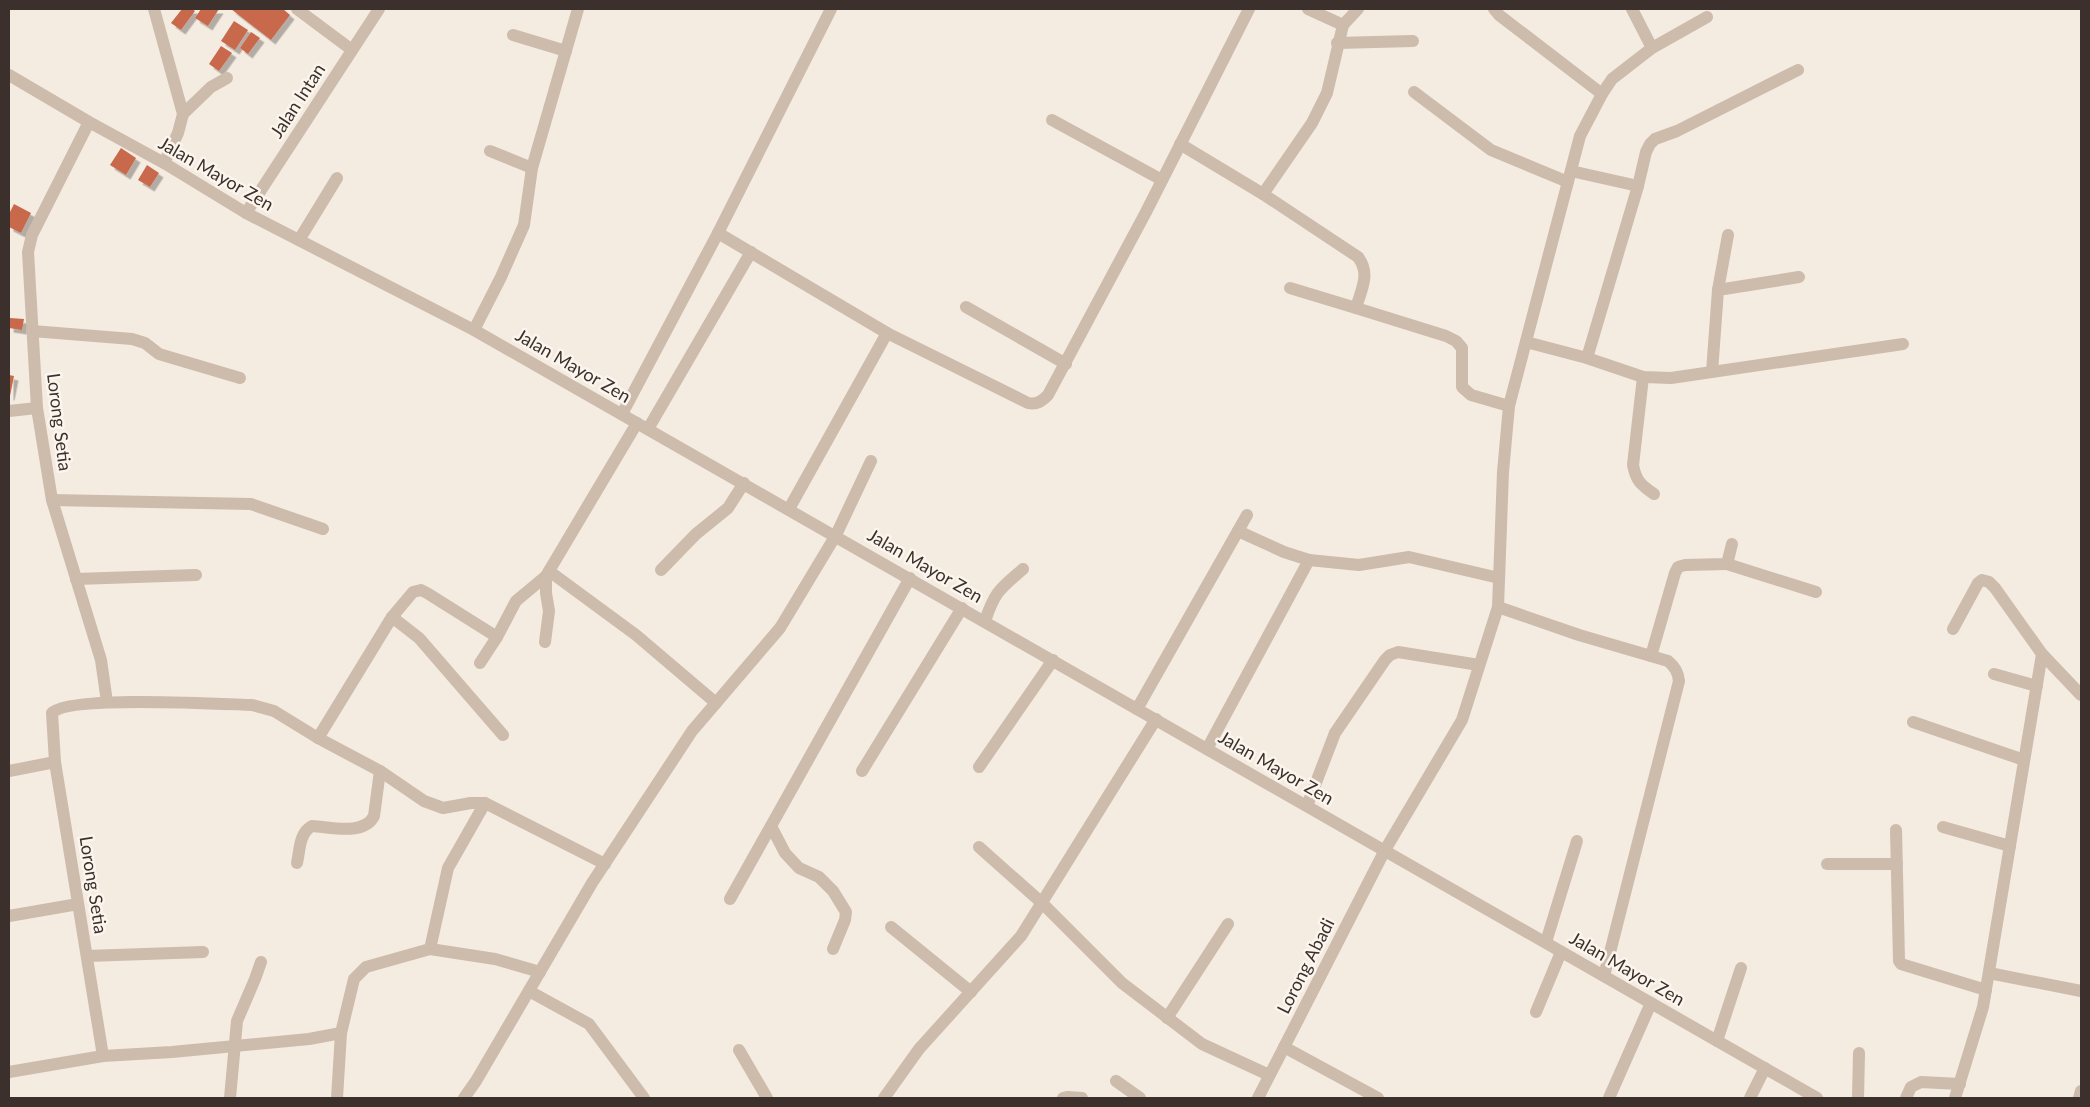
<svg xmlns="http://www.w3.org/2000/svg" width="2090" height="1107" viewBox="0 0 2090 1107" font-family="Lato,sans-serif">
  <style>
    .building { fill: #c8694b; filter: url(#shadow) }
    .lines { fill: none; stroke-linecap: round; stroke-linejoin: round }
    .minor { stroke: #cdbbac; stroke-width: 12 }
    .labels { text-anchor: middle; stroke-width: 5; stroke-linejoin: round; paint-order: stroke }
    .street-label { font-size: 18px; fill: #3b302b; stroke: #fbf5ee }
  </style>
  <defs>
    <filter id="shadow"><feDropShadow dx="4.5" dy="4.5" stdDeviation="0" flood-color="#0004"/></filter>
  </defs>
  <rect width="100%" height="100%" fill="#f4ebe1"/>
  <g class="building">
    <path d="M182,9H192L195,11L181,30L171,23Z"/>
    <path d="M201,9H219L208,26L195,18Z"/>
    <path d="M231,9H283L290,15L271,40Z"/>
    <path d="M234,21L248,30L235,50L221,41Z"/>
    <path d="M251,32L260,38L248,54L240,48Z"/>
    <path d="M221,46L232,53L219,71L209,64Z"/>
    <path d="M121,148L136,158L126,175L110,165Z"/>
    <path d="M147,165L159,173L150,187L138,180Z"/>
    <path d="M14,204L31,213L21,233L9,227V214Z"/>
    <path d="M10,318L24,319L22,330L9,328Z"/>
    <path d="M9,375L14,376L10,396H9Z"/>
  </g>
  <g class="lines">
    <g class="minor">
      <path d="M154,9L183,114L178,133L164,163"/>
      <path d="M297,9L352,50"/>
      <path d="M1308,9L1343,25L1358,9"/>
      <path d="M1494,9L1499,15L1602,94"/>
      <path d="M1632,9L1652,48"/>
      <path d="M513,35L566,51"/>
      <path d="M1337,43L1413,41"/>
      <path d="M9,75L89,122L164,163L246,213L474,330L1817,1098"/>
      <path d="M1414,92L1491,150L1568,182"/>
      <path d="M183,114L211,87L227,78"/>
      <path d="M1052,120L1162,180"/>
      <path d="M89,122L32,235L28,252L37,408L52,500L101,660L107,702"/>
      <path d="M1180,144L1263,194L1358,257C1371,274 1361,290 1356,308L1446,336L1456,341L1462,348V387L1471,395L1509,406"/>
      <path d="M490,151L532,168"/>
      <path d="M1571,171L1638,186L1646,152L1650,144L1655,139L1677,131L1798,70"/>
      <path d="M1263,194L1312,123L1327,93L1343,25"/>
      <path d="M246,213L379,9"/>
      <path d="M718,233L887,333"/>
      <path d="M299,240L337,178"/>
      <path d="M1290,288L1356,308"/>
      <path d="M1718,290L1728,235"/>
      <path d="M966,307L1066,364"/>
      <path d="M474,330L501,277L524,225L532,168L578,9"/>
      <path d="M32,331L132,339L145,343L159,354L240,378"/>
      <path d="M1526,342L1587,358L1643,377L1671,378L1903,344"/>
      <path d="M1587,358L1638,186"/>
      <path d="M1712,372L1718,290L1799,277"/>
      <path d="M1643,377L1633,465C1636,481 1641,485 1654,494"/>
      <path d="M9,411L37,408"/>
      <path d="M622,414L718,233L831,9"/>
      <path d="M648,429L751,252"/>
      <path d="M52,500L251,504L323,529"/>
      <path d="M789,509L887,333L1028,403C1037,405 1042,401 1048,395L1146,212L1249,9"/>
      <path d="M1238,531L1284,552L1309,560"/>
      <path d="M1727,564L1816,592"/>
      <path d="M661,570L696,534L728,508L744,483"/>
      <path d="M549,571L636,635L716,703"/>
      <path d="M76,579L196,575"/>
      <path d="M1498,607L1579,635L1668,661C1675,667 1678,672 1679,681L1604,976"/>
      <path d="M392,617L419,638L503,735"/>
      <path d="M985,621C995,591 1000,589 1023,569"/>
      <path d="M1953,629L1978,583L1982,580L1989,582L1995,588L2042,654L2081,695"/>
      <path d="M545,642L549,611L546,593V576"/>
      <path d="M1651,656L1675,573L1678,567L1685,565L1727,564L1732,544"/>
      <path d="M480,663L497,637L516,601L546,576L637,423"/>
      <path d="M1994,674L2037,686"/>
      <path d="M1137,709L1247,515"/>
      <path d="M1913,722L2024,760"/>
      <path d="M318,738L392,617L413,592L421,590L427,593L497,637"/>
      <path d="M1207,749L1309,560L1359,565L1409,557L1499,578"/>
      <path d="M979,767L1053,660"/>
      <path d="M9,771L55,762"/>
      <path d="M862,771L962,608"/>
      <path d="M1307,806L1335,733L1385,660L1390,655L1398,652L1479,665"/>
      <path d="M771,826L785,853L799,868L819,877L833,891L846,912L845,920L833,949"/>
      <path d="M1943,827L2010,846"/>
      <path d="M1896,830L1899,961L1901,964L1986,990"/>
      <path d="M979,847L1042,903L1122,983L1202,1044L1269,1075"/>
      <path d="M297,863C300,850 299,833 312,826C331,827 364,836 374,816L380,771"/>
      <path d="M1827,864H1897"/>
      <path d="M730,899L910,578"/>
      <path d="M9,916L78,904"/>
      <path d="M891,927L971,992"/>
      <path d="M1546,942L1577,841"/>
      <path d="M430,949L448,868L485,803"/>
      <path d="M87,956L203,952"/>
      <path d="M1989,973L2081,991"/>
      <path d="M529,991L589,1024L644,1098"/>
      <path d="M1536,1012L1561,952"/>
      <path d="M1167,1018L1228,924"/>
      <path d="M1717,1041L1741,968"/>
      <path d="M1284,1047L1378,1098"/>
      <path d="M739,1050L767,1098"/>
      <path d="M103,1056L55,762L52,713C68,695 221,704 252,705L274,711L318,738L380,771L424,801L443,808L471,803H485L605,864"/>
      <path d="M9,1072L103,1056L172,1052L309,1039L341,1033L354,979L366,967L430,949L495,959L540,972"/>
      <path d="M1116,1081L1140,1098"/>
      <path d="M230,1098L237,1021L255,979L261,962"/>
      <path d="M337,1098L341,1033"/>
      <path d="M464,1098L476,1081L592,883L692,731L780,628L836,535L871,461"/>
      <path d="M884,1098L919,1049L1021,936L1156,719"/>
      <path d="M1063,1098L1067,1097L1082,1098"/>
      <path d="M1258,1098L1385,850L1462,720L1498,607L1503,472L1509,406L1580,136L1602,94L1612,79L1652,48L1707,17"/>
      <path d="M1609,1098L1651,1003"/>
      <path d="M1750,1098L1765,1068"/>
      <path d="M1858,1098L1859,1053"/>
      <path d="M1906,1098L1911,1087L1921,1082L1960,1084"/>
      <path d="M1955,1098L1983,1007L2042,654"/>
      <path d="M2079,1098L2081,1091"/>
    </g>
  </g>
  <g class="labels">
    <g class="street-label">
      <text transform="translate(298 101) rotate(-57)" y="6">Jalan Intan</text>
      <text transform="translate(216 174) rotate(30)" y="6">Jalan Mayor Zen</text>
      <text transform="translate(573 366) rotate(30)" y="6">Jalan Mayor Zen</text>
      <text transform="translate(59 422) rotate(83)" y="6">Lorong Setia</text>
      <text transform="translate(925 566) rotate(30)" y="6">Jalan Mayor Zen</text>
      <text transform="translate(1276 768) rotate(30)" y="6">Jalan Mayor Zen</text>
      <text transform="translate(93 885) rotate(81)" y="6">Lorong Setia</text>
      <text transform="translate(1306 966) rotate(-63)" y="6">Lorong Abadi</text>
      <text transform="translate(1627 969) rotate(30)" y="6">Jalan Mayor Zen</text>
    </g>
  </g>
  <rect width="2090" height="1107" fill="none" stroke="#3b302b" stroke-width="20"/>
</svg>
